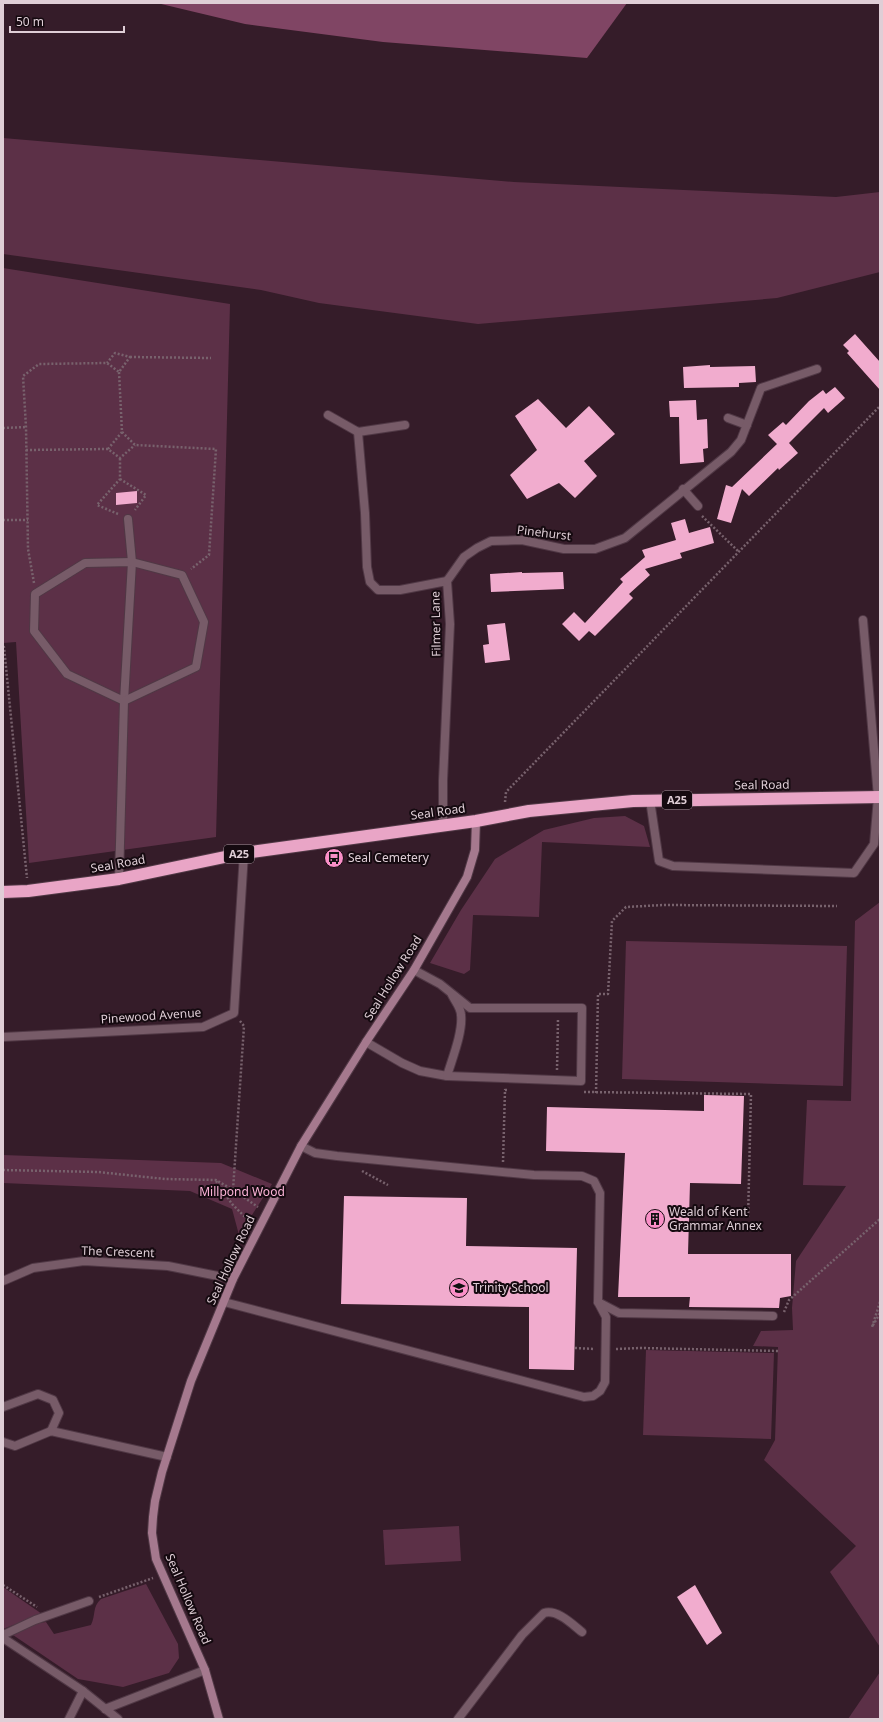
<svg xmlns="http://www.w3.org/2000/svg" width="883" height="1722" viewBox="0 0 883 1722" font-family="'Noto Sans',sans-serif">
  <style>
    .green { fill: #5c3047 }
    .water { fill: #804564 }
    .building { fill: #f1acce }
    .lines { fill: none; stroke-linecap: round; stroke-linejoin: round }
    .lane-casing { stroke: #503845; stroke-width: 10 }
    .street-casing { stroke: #503845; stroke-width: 10 }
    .secondary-casing { stroke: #503845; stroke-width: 10 }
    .highway-casing { stroke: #503845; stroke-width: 14 }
    .path { stroke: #78626d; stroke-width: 2.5; stroke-dasharray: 2 2; stroke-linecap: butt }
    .lane { stroke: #775b68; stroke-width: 8 }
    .street { stroke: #775b68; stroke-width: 8 }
    .secondary { stroke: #a5798e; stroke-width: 8 }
    .highway { stroke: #e9a5c6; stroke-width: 12 }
    .labels { text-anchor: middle; stroke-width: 4; stroke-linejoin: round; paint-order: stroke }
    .shield { fill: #150a10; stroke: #a2939b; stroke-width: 1 }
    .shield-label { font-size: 11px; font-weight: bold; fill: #dfced6 }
    .street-label { font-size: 12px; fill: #dfced6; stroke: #150a10 }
    .poi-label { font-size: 12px; fill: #dfced6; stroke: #150a10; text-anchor: start }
    .park-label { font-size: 12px; fill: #fdb4d8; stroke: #150a10 }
  </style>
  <rect width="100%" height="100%" fill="#351c29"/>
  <g class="green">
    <path d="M3,138L514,182L836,197L880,192V272L777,298L478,324L319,303L261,290L3,254Z"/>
    <path d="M3,268L230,304L216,837L29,863L16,642L3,643Z"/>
    <path d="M625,816L644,826L650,847L542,842L539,917L473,915L470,970L464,974L430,963L461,910L495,859L544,830L594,818Z"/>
    <path d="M880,902V1647L830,1572L856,1546L764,1460L775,1440L778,1347L753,1346L761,1331L793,1330L792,1308L796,1261L846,1186L803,1185L807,1100L851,1101L855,921Z"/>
    <path d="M626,941L847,946L843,1086L622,1079Z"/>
    <path d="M3,1155L221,1163L272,1184L239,1235L232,1209L190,1191L3,1183Z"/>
    <path d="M646,1350L774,1353L771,1439L643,1435Z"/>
    <path d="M459,1526L461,1561L385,1565L383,1530Z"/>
    <path d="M146,1584L178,1644L179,1658L169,1673L123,1687L78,1679L13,1635L38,1623L46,1622L54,1634L91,1625C96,1615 92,1607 101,1599Z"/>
    <path d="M3,1587L42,1614L3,1629Z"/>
    <path d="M880,1672V1719H848Z"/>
  </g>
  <path class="water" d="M157,3H627L587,58L383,42L245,24Z"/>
  <g class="building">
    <path d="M855,334L880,362V390L847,353L849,351L843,345Z"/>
    <path d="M710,365V367L755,366L756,382L739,383V387L684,388L683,367Z"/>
    <path d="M835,387L845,398L828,413L824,408L789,443L798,453L779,470L778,468L749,496L742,489L731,523L717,519L726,485L732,487L777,444L768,435L783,422L786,425L809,401L823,390L826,394Z"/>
    <path d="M538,399L566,428L589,406L615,434L584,461L597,476L575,498L559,483L527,499L510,475L537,450L515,416Z"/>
    <path d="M696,400L697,420L707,419L708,448L703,449L704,462L680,464L679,417H670L669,401Z"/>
    <path d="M137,491V503L116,505V493Z"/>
    <path d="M685,519L689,533L710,527L714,543L680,553L682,558L645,569L650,575L629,594L633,598L595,636L589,631L579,641L562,624L574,612L585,623L623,582L620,579L645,557L642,550L676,540L671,523Z"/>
    <path d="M522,572V573L563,572L564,589L491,592L490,574Z"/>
    <path d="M505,623L510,660L485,663L483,645L489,644L487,625Z"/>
    <path d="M704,1095L744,1096L741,1184L690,1183L688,1254H791V1296L780,1298L779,1308L689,1307L690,1297H618L625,1153L546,1151L547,1107L704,1111Z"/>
    <path d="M344,1196L467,1198L466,1246L577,1248L574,1370L529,1369V1307L341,1304Z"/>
    <path d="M695,1585L722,1633L707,1645L677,1597Z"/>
  </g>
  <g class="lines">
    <g class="lane-casing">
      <g id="lane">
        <path d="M132,562L124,701L67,674L34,631L35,594L85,563Z"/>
        <path d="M650,800L659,861L673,866L854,873L874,844L878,797L863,620"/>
        <path d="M119,879L124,701L196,667L204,622L182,575L132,562L128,519"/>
        <path d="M366,1042L402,1063L420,1071L447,1076L581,1081L582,1008H470L440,984L414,970"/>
        <path d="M447,1076C452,1059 463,1032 461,1015C461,1008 455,1001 452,995"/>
        <path d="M224,1302L584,1397L593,1396L600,1391L605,1382L606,1317L598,1302L600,1193L594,1181L582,1176L534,1175L337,1156L315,1153L301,1146"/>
        <path d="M598,1302L619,1313L773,1316"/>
        <path d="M3,1407L38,1394L53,1400L59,1413L51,1431"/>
        <path d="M3,1442L15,1446L51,1431L167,1457"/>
        <path d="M3,1635L35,1620L89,1601"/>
        <path d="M458,1719L522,1635L544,1613C557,1609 572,1624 582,1632"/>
      </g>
    </g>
    <g class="street-casing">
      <g id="street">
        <path d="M328,415L358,432L405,425"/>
        <path d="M728,418L747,425"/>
        <path d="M358,432L365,513L367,567L370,582L378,590H400L447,581L450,624L443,781V825"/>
        <path d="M683,489L698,506"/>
        <path d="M447,581L464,557L477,548L491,541L522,540L564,549H595L625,538L731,452L741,440L761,388L817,369"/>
        <path d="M3,1037L203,1027L234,1013L244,853"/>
        <path d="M3,1281L33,1268L84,1261L168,1266L233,1279"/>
        <path d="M3,1638L83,1691L118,1719"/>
        <path d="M105,1709L205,1670"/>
        <path d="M69,1719L83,1691"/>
      </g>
    </g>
    <g class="secondary-casing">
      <path id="secondary" d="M219,1719L205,1670L156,1559L152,1533L153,1517L155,1501L162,1472L191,1381L233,1279L301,1146L366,1042L414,970L467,877L475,850L476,821"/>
    </g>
    <g class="highway-casing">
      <path id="highway" d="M3,892L28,891L119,879L244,853L476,821L529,811L633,801L880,797"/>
    </g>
    <g class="path">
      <path d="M130,357L211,358"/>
      <path d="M3,428L26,427"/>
      <path d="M122,432L135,445L216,449L209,555L191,569"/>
      <path d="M108,449L122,432L119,372"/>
      <path d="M26,450L108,449L120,458L135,445"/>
      <path d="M120,479L146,495L135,510"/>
      <path d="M118,514L97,505L120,479V458"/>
      <path d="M702,516L739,552"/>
      <path d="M3,520H28"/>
      <path d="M34,583L28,549L26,427L23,376L39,364L107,363L119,372L130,357L115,353L107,363"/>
      <path d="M3,647H4L27,878"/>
      <path d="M505,802L506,792L880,406"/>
      <path d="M240,1021L244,1026L233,1190L258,1207"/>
      <path d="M557,1070L558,1019"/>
      <path d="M584,1092L751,1094L748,1219"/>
      <path d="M596,1093L598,994H608L612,921L626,907L663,905L837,906"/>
      <path d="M503,1162L505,1090H507"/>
      <path d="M3,1170L98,1172L165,1179L216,1180L233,1190"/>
      <path d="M362,1171L388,1185"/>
      <path d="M216,1181L232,1204L250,1222"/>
      <path d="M880,1302L872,1327L880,1313"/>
      <path d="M784,1312L789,1300L880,1219"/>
      <path d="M575,1348L595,1349"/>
      <path d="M616,1349L641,1348L778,1351"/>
      <path d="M3,1585L37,1607"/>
      <path d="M99,1597L153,1578"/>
    </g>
    <use href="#lane" class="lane"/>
    <use href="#street" class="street"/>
    <use href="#secondary" class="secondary"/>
    <use href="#highway" class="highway"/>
  </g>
  <defs>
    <g id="bus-disc" transform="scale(1)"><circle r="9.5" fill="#fa8fc7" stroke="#150a10"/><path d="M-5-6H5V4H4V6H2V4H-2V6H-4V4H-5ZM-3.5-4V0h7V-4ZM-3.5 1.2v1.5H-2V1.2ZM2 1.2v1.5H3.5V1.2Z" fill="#111"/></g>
    <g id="building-disc" transform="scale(1)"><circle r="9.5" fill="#fa8fc7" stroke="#150a10"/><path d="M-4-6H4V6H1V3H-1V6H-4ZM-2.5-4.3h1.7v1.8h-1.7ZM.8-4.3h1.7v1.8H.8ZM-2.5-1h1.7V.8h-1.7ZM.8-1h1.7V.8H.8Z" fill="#111"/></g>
    <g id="school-disc" transform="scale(1)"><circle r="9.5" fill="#fa8fc7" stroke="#150a10"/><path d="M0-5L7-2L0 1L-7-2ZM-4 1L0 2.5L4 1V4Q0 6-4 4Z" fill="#111"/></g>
  </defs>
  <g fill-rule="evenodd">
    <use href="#bus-disc" x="334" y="858"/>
    <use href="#building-disc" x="655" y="1219"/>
    <use href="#school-disc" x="459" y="1288"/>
  </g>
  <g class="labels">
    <g class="shield">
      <rect x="662" y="791" width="30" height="18" rx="3"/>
      <rect x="224" y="845" width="30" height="18" rx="3"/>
    </g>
    <g class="shield-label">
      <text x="677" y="804">A25</text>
      <text x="239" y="858">A25</text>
    </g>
    <g class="street-label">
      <text transform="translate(544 533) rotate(7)" y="4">Pinehurst</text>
      <text transform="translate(436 624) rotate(-91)" y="4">Filmer Lane</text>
      <text transform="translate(762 785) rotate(-1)" y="4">Seal Road</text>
      <text transform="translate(438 812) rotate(-8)" y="4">Seal Road</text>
      <text transform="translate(118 864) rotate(-10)" y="4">Seal Road</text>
      <text transform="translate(393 978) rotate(-58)" y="4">Seal Hollow Road</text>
      <text transform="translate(151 1016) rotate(-4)" y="4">Pinewood Avenue</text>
      <text transform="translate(118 1252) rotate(2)" y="4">The Crescent</text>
      <text transform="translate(231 1260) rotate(-65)" y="4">Seal Hollow Road</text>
      <text transform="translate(188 1599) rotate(67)" y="4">Seal Hollow Road</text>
    </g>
    <g class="poi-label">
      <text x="348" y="862">Seal Cemetery</text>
      <text x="669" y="1216">Weald of Kent<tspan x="669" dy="14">Grammar Annex</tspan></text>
      <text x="473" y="1292">Trinity School</text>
    </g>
    <g class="park-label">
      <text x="242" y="1196">Millpond Wood</text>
    </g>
  </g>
  <rect width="883" height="1722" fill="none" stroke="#dfced6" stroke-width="8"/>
  <path d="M10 26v6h114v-6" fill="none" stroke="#dfced6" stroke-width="2"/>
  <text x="16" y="26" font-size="12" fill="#dfced6" stroke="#150a10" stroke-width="3" paint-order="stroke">50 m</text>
</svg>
